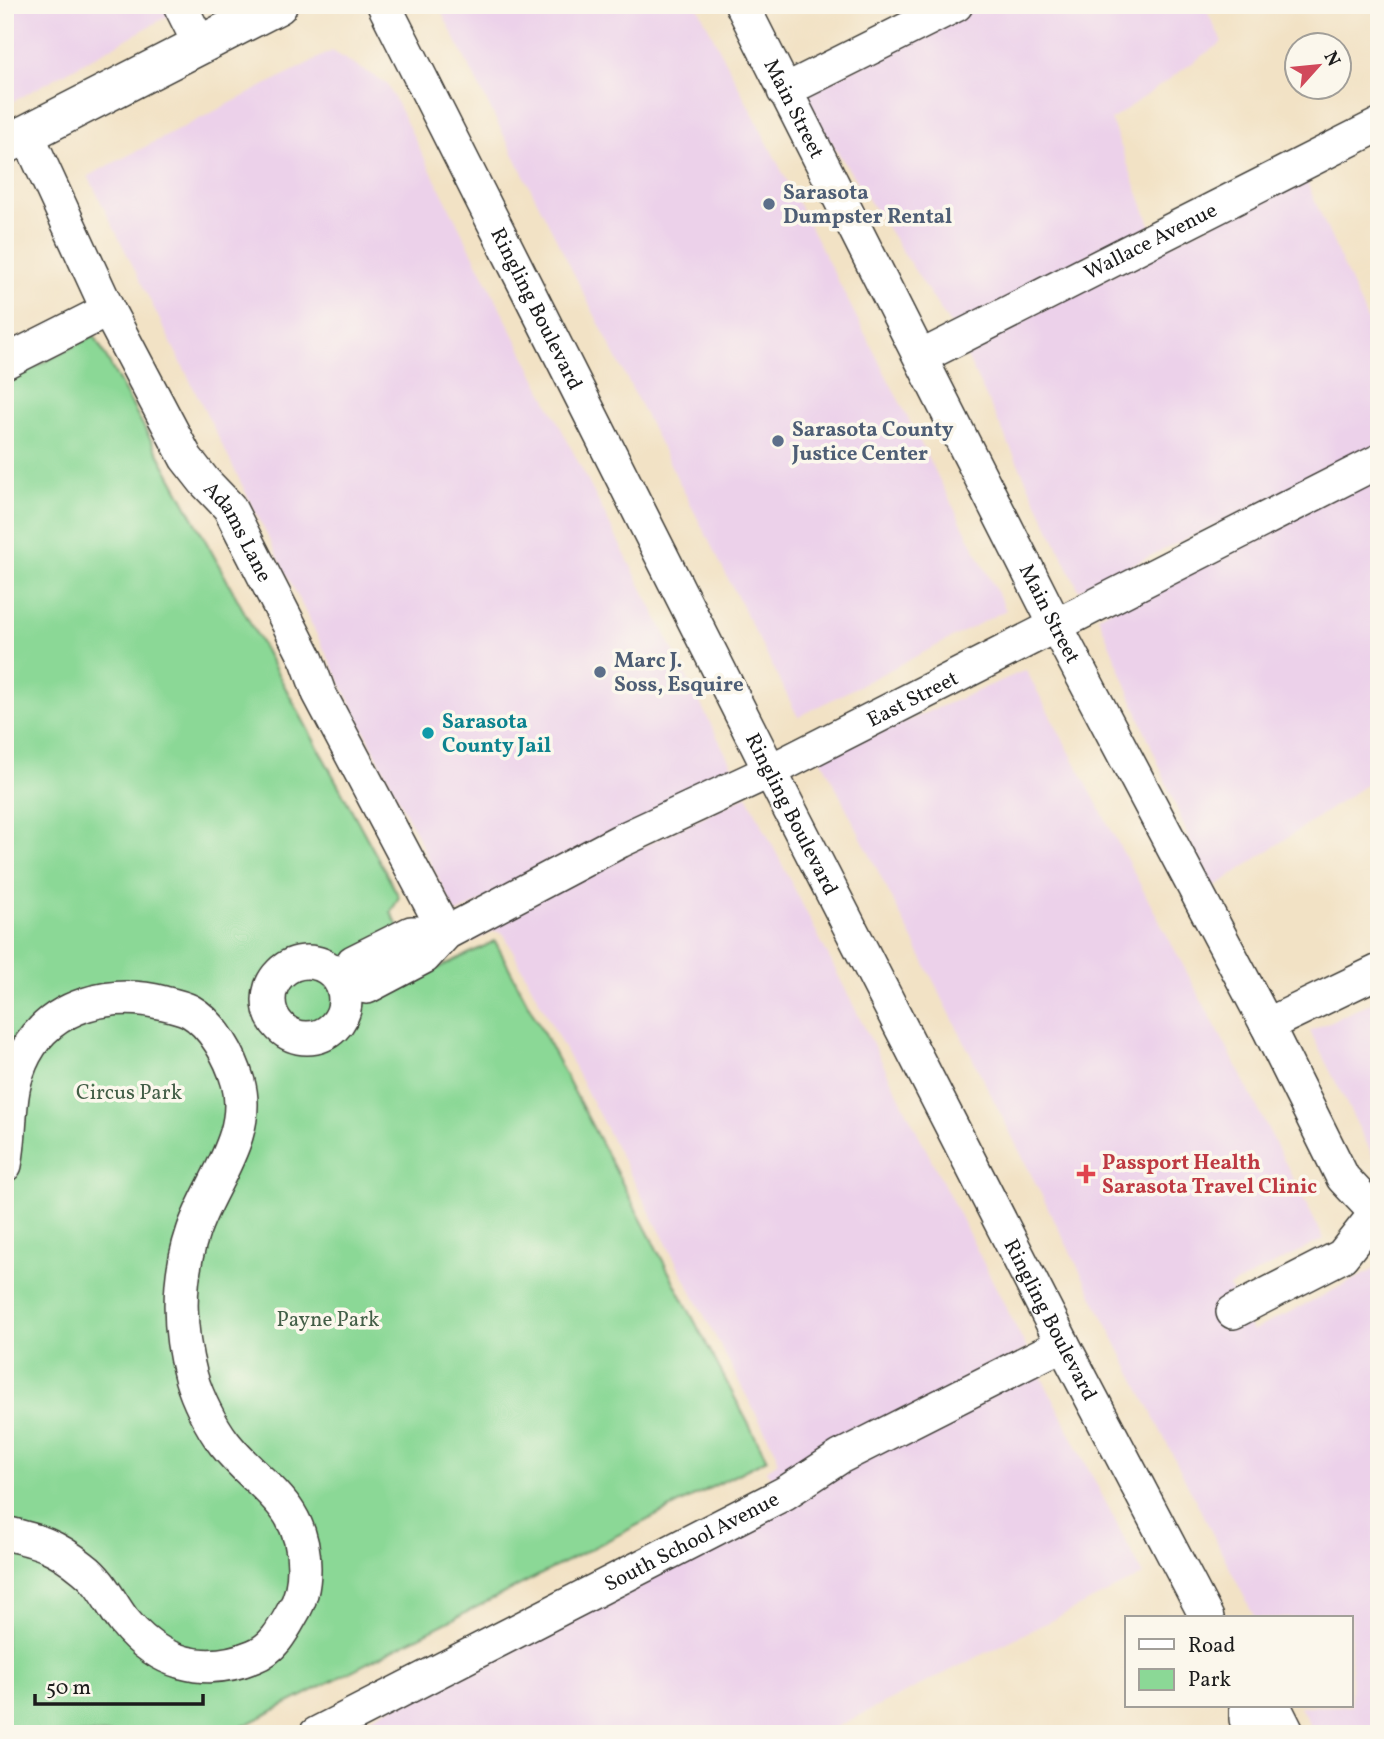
<svg xmlns="http://www.w3.org/2000/svg" width="1384" height="1739" viewBox="0 0 1384 1739" font-family="Vollkorn,serif">
  <style>
    .built { fill: #ecd1ea }
    .green { fill: #8bd896; stroke: #547a59; stroke-width: 2 }
    .lines { fill: none; stroke-linecap: round; stroke-linejoin: round }
    .minor-casing { stroke: #3c3a35; stroke-width: 36 }
    .major-casing { stroke: #3c3a35; stroke-width: 41 }
    .minor { stroke: #fff; stroke-width: 33 }
    .major { stroke: #fff; stroke-width: 38 }
    .service-dot { fill: #5c6f8a; stroke: #fbf7ec; stroke-width: 2.5 }
    .culture-dot { fill: #0f9aa8; stroke: #fbf7ec; stroke-width: 2.5 }
    .health-dot { fill: #e0444e; stroke: #fbf7ec; stroke-width: 2.5 }
    .labels { text-anchor: middle; stroke-width: 7; stroke-linejoin: round; paint-order: stroke }
    .street-label { font-size: 21px; fill: #1c1c1c; stroke: #fbf7ec }
    .service-label { font-size: 21px; font-weight: bold; fill: #4e5e75; stroke: #fbf7ec; text-anchor: start }
    .culture-label { font-size: 21px; font-weight: bold; fill: #0d838f; stroke: #fbf7ec; text-anchor: start }
    .park-label { font-size: 21px; fill: #435e47; stroke: #fbf7ec }
    .health-label { font-size: 21px; font-weight: bold; fill: #be3a42; stroke: #fbf7ec; text-anchor: start }
  </style>
  <rect width="100%" height="100%" fill="#fbf7ec"/>
  <filter id="ink" filterUnits="userSpaceOnUse"><feTurbulence type="fractalNoise" baseFrequency=".0143" numOctaves="2"/><feDisplacementMap in="SourceGraphic" scale="14" xChannelSelector="R" yChannelSelector="G"/><feConvolveMatrix kernelMatrix="1 2 1 2 8 2 1 2 1" color-interpolation-filters="sRGB"/></filter>
  <filter id="wash" filterUnits="userSpaceOnUse"><feTurbulence type="fractalNoise" baseFrequency=".00686" numOctaves="4" result="noise"/><feDisplacementMap in="SourceGraphic" scale="28" xChannelSelector="R" yChannelSelector="G"/><feGaussianBlur stdDeviation="1.57" result="paint"/><feColorMatrix in="noise" values="0 0 0 0 0 0 0 0 0 0 0 0 0 0 0 0 0 1.4 0 .05"/><feComposite in="paint" operator="in"/></filter>
  <g filter="url(#wash)">
    <rect width="100%" height="100%" fill="#f2e2c5"/>
    <g class="built">
      <path d="M5,5H166L170,15L5,106Z"/>
      <path d="M438,5H697L1006,610L798,717Z"/>
      <path d="M981,5H1204L1222,42L1111,120L1151,227L956,326L949,323L801,96Z"/>
      <path d="M332,51L387,84L736,774L456,914L88,176Z"/>
      <path d="M1304,176L1379,347V447L1079,590L966,355L967,349Z"/>
      <path d="M1379,474V776L1210,890L1098,616Z"/>
      <path d="M1026,670L1226,1046L1324,1239L1229,1287L1252,1331L1379,1267V1734H1314L1300,1706H1351V1618H1255L821,758Z"/>
      <path d="M747,795L1027,1349L775,1485L766,1470L777,1463V1454L505,936L501,932L494,931L472,942L467,934Z"/>
      <path d="M1379,999V1162L1374,1158L1310,1031Z"/>
      <path d="M1038,1370L1143,1575L822,1734H341L846,1467Z"/>
    </g>
    <path class="green" d="M94,335L399,897L391,912L422,976L495,941L767,1459L228,1734H5V383Z"/>
  </g>
  <g filter="url(#ink)">
    <g class="lines">
      <g class="minor-casing">
        <g id="minor">
          <path d="M180,5L200,45"/>
          <path id="s1" d="M384,5L770,771L1063,1344L1207,1618"/>
          <path id="s2" d="M742,5L1056,626L1267,1025L1343,1178L1376,1213"/>
          <path d="M784,91L956,5"/>
          <path id="s3" d="M27,134L108,310L186,458L204,481L229,507L307,660L319,693L446,933"/>
          <path id="s4" d="M921,357L1379,125"/>
          <path d="M5,362L108,310"/>
          <path id="s5" d="M446,933H411L353,962L342,983L367,987L424,957L446,933L620,841L770,771L1379,461"/>
          <circle cx="307" cy="1000" r="38"/>
          <path d="M1267,1025L1379,971"/>
          <path d="M5,1165C13,1126 5,1092 25,1054C52,1003 113,990 164,1003C173,1005 182,1007 190,1011C213,1024 231,1057 238,1082C253,1136 209,1183 193,1232C177,1279 178,1330 191,1377C197,1398 211,1426 224,1443C259,1488 304,1502 304,1568C304,1584 302,1598 293,1612C283,1630 274,1648 254,1656C203,1677 158,1663 124,1621C110,1603 102,1582 83,1568C55,1545 39,1541 5,1533"/>
          <path d="M1233,1312L1342,1256L1376,1213"/>
          <path d="M1246,1706V1719L1253,1734"/>
          <path d="M1274,1706L1288,1734"/>
          <path id="s6" d="M316,1734L785,1493L840,1457L1063,1344"/>
        </g>
      </g>
      <g class="major-casing">
        <path id="major" d="M5,145L278,5"/>
      </g>
      <use href="#minor" class="minor"/>
      <use href="#major" class="major"/>
    </g>
  </g>
  <g class="service-dot">
    <circle cx="769" cy="204" r="7"/>
    <circle cx="778" cy="441" r="7"/>
    <circle cx="600" cy="672" r="7"/>
  </g>
  <circle class="culture-dot" cx="428" cy="733" r="7"/>
  <path class="health-dot" d="M1082.5 1163.5h7v7h7v7h-7v7h-7v-7h-7v-7h7z"/>
  <g class="labels">
    <g class="street-label">
      <text dy="7" stroke="none"><textPath href="#s2" startOffset="116">Main Street</textPath></text>
      <text dy="7" stroke="none"><textPath href="#s4" startOffset="257">Wallace Avenue</textPath></text>
      <text dy="7" stroke="none"><textPath href="#s1" startOffset="340">Ringling Boulevard</textPath></text>
      <text dy="7" stroke="none"><textPath href="#s3" startOffset="452">Adams Lane</textPath></text>
      <text dy="7" stroke="none"><textPath href="#s2" startOffset="682">Main Street</textPath></text>
      <text dy="7" stroke="none"><textPath href="#s5" startOffset="768">East Street</textPath></text>
      <text dy="7" stroke="none"><textPath href="#s1" startOffset="906">Ringling Boulevard</textPath></text>
      <text dy="7" stroke="none"><textPath href="#s1" startOffset="1474">Ringling Boulevard</textPath></text>
      <text dy="7" stroke="none"><textPath href="#s6" startOffset="422">South School Avenue</textPath></text>
    </g>
    <g class="service-label">
      <text x="783" y="199">Sarasota<tspan x="783" dy="24">Dumpster Rental</tspan></text>
      <text x="792" y="436">Sarasota County<tspan x="792" dy="24">Justice Center</tspan></text>
      <text x="614" y="667">Marc J.<tspan x="614" dy="24">Soss, Esquire</tspan></text>
    </g>
    <g class="culture-label">
      <text x="442" y="728">Sarasota<tspan x="442" dy="24">County Jail</tspan></text>
    </g>
    <g class="park-label">
      <text x="129" y="1099">Circus Park</text>
      <text x="328" y="1326">Payne Park</text>
    </g>
    <g class="health-label">
      <text x="1102" y="1169">Passport Health<tspan x="1102" dy="24">Sarasota Travel Clinic</tspan></text>
    </g>
  </g>
  <rect width="1384" height="1739" fill="none" stroke="#fbf7ec" stroke-width="28"/>
  <rect x="1125" y="1616" width="228" height="91" fill="#fbf7ec" stroke="#a29f99" stroke-width="2"/>
  <rect x="1139" y="1639" width="35" height="10" fill="#ffffff" stroke="#a29f99" stroke-width="2"/>
  <text x="1188" y="1652" font-size="21" fill="#1c1c1c">Road</text>
  <rect x="1139" y="1669" width="35" height="21" fill="#8bd896" stroke="#a29f99" stroke-width="2"/>
  <text x="1188" y="1686" font-size="21" fill="#1c1c1c">Park</text>
  <g transform="translate(1318 66) rotate(63)"><circle r="33" fill="#fbf7ec" stroke="#a29f99" stroke-width="2"/>
  <path d="M0-5L12 26L0 18L-12 26Z" fill="#d1495b"/>
  <text y="-10" font-size="19" font-weight="bold" text-anchor="middle" fill="#1c1c1c">N</text>
  </g>
  <path d="M35 1694v10h168v-10" fill="none" stroke="#1c1c1c" stroke-width="3.5"/>
  <text x="46" y="1694" font-size="21" fill="#1c1c1c" stroke="#fbf7ec" stroke-width="5" paint-order="stroke">50 m</text>
</svg>
